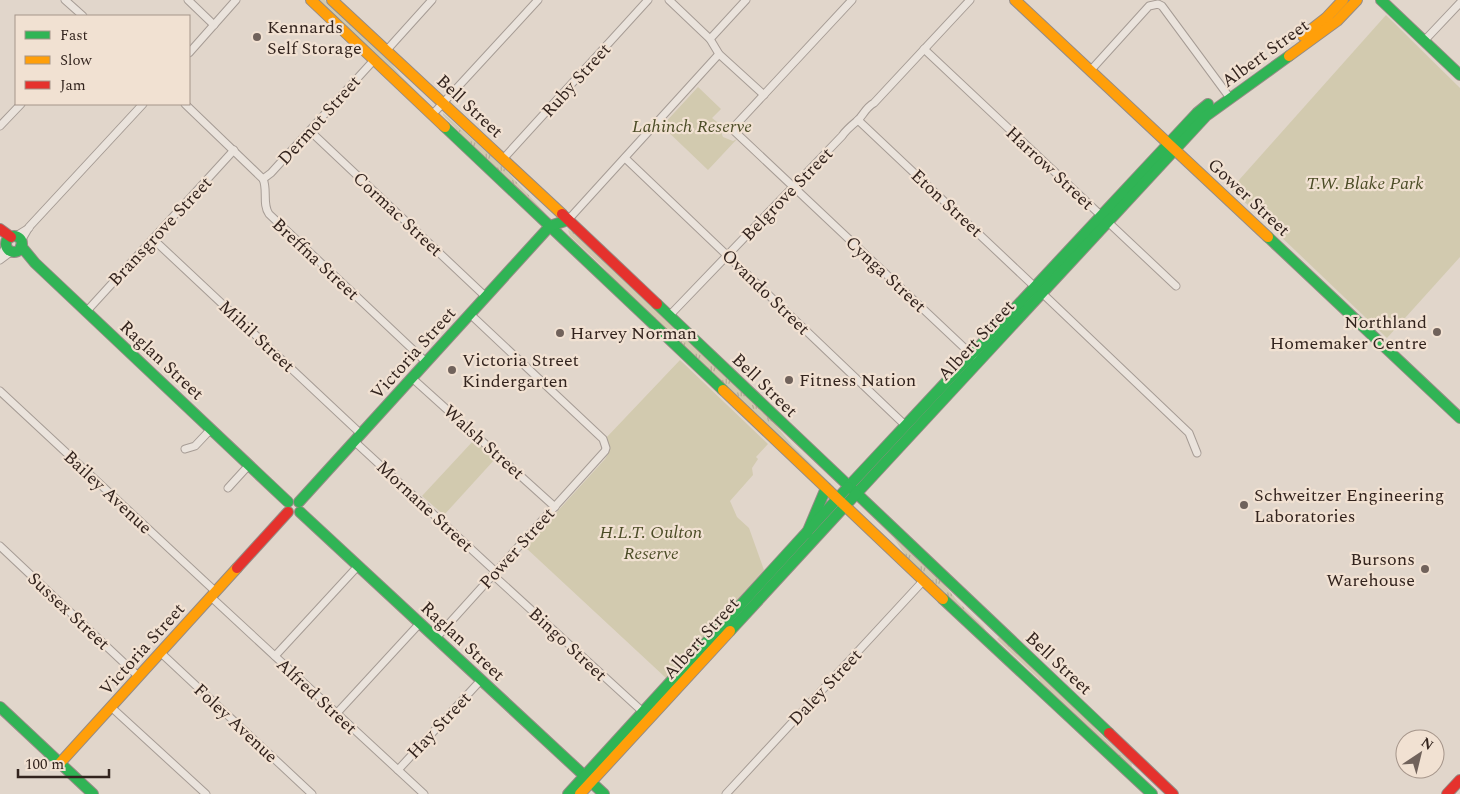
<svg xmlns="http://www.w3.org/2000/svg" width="1460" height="794" viewBox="0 0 1460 794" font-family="Spectral,serif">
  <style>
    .grass { fill: url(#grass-tufts) }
    .park { fill: #d2caaf }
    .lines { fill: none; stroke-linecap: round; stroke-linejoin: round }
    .street-casing { stroke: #a69c95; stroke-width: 9 }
    .fast-casing { stroke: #958b85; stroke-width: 12 }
    .slow-casing { stroke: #958b85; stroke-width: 12 }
    .jam-casing { stroke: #958b85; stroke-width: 12 }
    .street { stroke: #eae3dc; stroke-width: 7 }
    .fast { stroke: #30b455; stroke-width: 10 }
    .slow { stroke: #ff9f0a; stroke-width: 10 }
    .jam { stroke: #e5322d; stroke-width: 10 }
    .poi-dot { fill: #70625b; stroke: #f1e1d2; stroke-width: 2 }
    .labels { text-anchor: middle; stroke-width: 4.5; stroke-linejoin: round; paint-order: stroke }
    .poi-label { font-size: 18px; fill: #33241e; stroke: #f1e1d2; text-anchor: start }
    .street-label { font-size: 18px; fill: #33241e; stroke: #f1e1d2 }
    .park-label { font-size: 18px; font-style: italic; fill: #4c4d27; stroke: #f1e1d2 }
  </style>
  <defs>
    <pattern id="grass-tufts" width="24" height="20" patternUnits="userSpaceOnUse" patternTransform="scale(1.25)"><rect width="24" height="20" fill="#d2caaf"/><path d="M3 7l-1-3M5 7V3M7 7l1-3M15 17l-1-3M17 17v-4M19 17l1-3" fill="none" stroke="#b5ad96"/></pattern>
  </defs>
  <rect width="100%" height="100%" fill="#e1d6cb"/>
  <g class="grass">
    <path d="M318,0H325L390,62L400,75L431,106L428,104Z"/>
    <path d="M443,113L499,163L548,216L477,150L443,115Z"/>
    <path d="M568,230L574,232L769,417L792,445L834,487H831L618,284L602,266L570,236Z"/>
    <path d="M858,503L939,578L958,602L983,626L986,631L905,555L894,538Z"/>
    <path d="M1000,636L1086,717L1099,733L1132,763L1131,769L1044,688L1038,678L1000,642L997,639Z"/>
  </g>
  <g class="park">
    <path d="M1386,15L1460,88V257L1387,338L1231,189Z"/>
    <path d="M698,87L721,109L712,118L722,126L721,132L723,137L733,141L737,139L708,170L662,126Z"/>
    <path d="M680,360L768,444L756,457L758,459L752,468L753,475L730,501L737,517L749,528L764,570L666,678L525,547L605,459L610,450L606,438Z"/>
    <path d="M474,440L495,459L444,515L422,496Z"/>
  </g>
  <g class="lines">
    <g class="street-casing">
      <g id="street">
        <path d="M65,0L83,16"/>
        <path d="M188,0L214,25"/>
        <path d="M669,0L710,39L719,54L764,95"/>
        <path d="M852,0L732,129L973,356"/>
        <path d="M710,39L746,0"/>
        <path d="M1424,41L1460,3"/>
        <path d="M924,49L1176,286"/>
        <path d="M386,51L432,0"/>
        <path d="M189,53L236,0"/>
        <path d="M1091,70L1149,6L1158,4L1162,6L1230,98"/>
        <path d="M185,104L263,179C268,190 262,204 269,214L426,362"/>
        <path d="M432,115L538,0"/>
        <path d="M858,120L1035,287"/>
        <path d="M0,126L21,104"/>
        <path d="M310,131L486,297"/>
        <path d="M625,158L906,426"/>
        <path d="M503,159L648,0"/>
        <path d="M263,179L271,173L374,60"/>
        <path d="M568,220L719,54"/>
        <path d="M16,236L29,228"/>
        <path d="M153,239L361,434"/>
        <path d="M21,241L29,227L143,104"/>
        <path d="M0,257L6,246"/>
        <path d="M0,260L12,251"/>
        <path d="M1042,293L1189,433L1197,453"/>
        <path d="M86,312L234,150"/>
        <path d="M669,316L842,136C846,130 851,126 857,121C863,116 865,108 874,103L970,0"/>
        <path d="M412,378L555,507"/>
        <path d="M0,391L216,592"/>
        <path d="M354,441L496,572"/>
        <path d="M185,449L195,446L211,429"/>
        <path d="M228,488L249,465"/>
        <path d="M0,546L139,677"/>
        <path d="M493,575L643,712"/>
        <path d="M211,597L424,794"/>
        <path d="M436,638L605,451L606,448L603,439L470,314"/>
        <path d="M160,652L312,794"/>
        <path d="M275,656L358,566"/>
        <path d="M111,707L206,794"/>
        <path d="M337,713L420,623"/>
        <path d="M398,770L481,680"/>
        <path d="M726,794L924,580"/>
      </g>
    </g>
    <g class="fast-casing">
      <g id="fast">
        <path d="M1381,0L1460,75"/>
        <path d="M445,127L723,390"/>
        <circle cx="14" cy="244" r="8"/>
        <path d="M1268,237L1460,418"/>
        <path d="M21,246L35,263L288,502"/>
        <path d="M657,304L1109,733"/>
        <path d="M848,487L1197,113L1208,104"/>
        <path d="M856,494L1206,116L1289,56"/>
        <path d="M299,502L550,226L568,220"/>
        <path d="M300,512L604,794"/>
        <path d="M807,533L826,488"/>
        <path d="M943,599L1152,794"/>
        <path d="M730,631L856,494"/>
        <path d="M0,707L93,794"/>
        <path d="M568,794L848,487"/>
      </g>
    </g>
    <g class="slow-casing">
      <g id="slow">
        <path d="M311,0L445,127"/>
        <path d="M332,0L562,214"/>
        <path d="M1015,0L1268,237"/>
        <path d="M1303,36L1326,18L1343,0"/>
        <path d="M1289,56L1337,21L1357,0"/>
        <path d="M723,390L943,599"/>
        <path d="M60,763L237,568"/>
        <path d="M580,794L730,631"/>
      </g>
    </g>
    <g class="jam-casing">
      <g id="jam">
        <path d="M562,214L657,304"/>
        <path d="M0,229L11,237"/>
        <path d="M237,568L288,512"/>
        <path d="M1109,733L1173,794"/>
        <path d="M1447,794L1460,780"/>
      </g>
    </g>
    <use href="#street" class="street"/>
    <use href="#fast" class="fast"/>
    <use href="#slow" class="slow"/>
    <use href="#jam" class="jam"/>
  </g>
  <g class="poi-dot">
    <circle cx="257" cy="37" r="5"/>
    <circle cx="1437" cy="332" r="5"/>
    <circle cx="560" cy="333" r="5"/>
    <circle cx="452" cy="370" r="5"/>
    <circle cx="789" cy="380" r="5"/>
    <circle cx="1244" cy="505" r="5"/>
    <circle cx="1425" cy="569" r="5"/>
  </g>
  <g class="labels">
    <g class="poi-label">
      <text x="267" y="33">Kennards<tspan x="267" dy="21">Self Storage</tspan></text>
      <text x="1427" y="328" text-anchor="end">Northland<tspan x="1427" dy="21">Homemaker Centre</tspan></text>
      <text x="570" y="339">Harvey Norman</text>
      <text x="462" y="366">Victoria Street<tspan x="462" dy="21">Kindergarten</tspan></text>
      <text x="799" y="386">Fitness Nation</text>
      <text x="1254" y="501">Schweitzer Engineering<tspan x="1254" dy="21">Laboratories</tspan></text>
      <text x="1415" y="565" text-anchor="end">Bursons<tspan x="1415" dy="21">Warehouse</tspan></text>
    </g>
    <g class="street-label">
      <text transform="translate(1265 53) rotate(-36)" y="6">Albert Street</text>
      <text transform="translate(576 80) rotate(-48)" y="6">Ruby Street</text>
      <text transform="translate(470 106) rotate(43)" y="6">Bell Street</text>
      <text transform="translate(319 120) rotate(-48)" y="6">Dermot Street</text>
      <text transform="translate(1050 168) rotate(43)" y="6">Harrow Street</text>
      <text transform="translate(787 194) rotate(-46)" y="6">Belgrove Street</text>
      <text transform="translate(1249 197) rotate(43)" y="6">Gower Street</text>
      <text transform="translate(947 203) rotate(43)" y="6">Eton Street</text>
      <text transform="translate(398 214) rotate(43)" y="6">Cormac Street</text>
      <text transform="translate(160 231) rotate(-47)" y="6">Bransgrove Street</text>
      <text transform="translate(316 259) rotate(43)" y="6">Breffna Street</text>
      <text transform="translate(886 274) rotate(43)" y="6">Cynga Street</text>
      <text transform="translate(766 292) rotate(44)" y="6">Ovando Street</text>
      <text transform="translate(257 336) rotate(43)" y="6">Mihil Street</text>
      <text transform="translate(976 340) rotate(-47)" y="6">Albert Street</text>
      <text transform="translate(413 353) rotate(-48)" y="6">Victoria Street</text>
      <text transform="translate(162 360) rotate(43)" y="6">Raglan Street</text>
      <text transform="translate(765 385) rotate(44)" y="6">Bell Street</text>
      <text transform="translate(484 442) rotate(42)" y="6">Walsh Street</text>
      <text transform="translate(108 492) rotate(43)" y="6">Bailey Avenue</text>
      <text transform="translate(425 506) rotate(43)" y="6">Mornane Street</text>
      <text transform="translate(517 548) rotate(-48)" y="6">Power Street</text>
      <text transform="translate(69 611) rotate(43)" y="6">Sussex Street</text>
      <text transform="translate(701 638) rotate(-48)" y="6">Albert Street</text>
      <text transform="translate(463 641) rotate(43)" y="6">Raglan Street</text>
      <text transform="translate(568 644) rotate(43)" y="6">Bingo Street</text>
      <text transform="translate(142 649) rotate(-48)" y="6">Victoria Street</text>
      <text transform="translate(1059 663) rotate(43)" y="6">Bell Street</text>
      <text transform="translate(825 687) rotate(-47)" y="6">Daley Street</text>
      <text transform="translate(317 696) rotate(43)" y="6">Alfred Street</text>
      <text transform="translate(236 723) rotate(43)" y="6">Foley Avenue</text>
      <text transform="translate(439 725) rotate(-47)" y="6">Hay Street</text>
    </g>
    <g class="park-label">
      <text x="692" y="132">Lahinch Reserve</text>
      <text x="1365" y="189">T.W. Blake Park</text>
      <text x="651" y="538">H.L.T. Oulton<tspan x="651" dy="21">Reserve</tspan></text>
    </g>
  </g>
  <rect x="15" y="15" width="175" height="90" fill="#f1e1d2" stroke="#a5958a"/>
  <rect x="25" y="31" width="25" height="8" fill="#30b455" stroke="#a5958a"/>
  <text x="60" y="40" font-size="15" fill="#33241e">Fast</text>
  <rect x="25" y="56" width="25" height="8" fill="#ff9f0a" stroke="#a5958a"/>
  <text x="60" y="65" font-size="15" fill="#33241e">Slow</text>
  <rect x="25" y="81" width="25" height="8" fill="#e5322d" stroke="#a5958a"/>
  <text x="60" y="90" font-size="15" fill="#33241e">Jam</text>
  <g transform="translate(1420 754) rotate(35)"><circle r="24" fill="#f1e1d2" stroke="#a5958a"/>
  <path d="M0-4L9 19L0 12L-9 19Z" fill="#70625b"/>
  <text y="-8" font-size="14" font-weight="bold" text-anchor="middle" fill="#33241e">N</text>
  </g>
  <path d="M18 769v8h91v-8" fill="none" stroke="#33241e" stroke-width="2.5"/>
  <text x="25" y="769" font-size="15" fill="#33241e" stroke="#f1e1d2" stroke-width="4" paint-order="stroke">100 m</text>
</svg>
